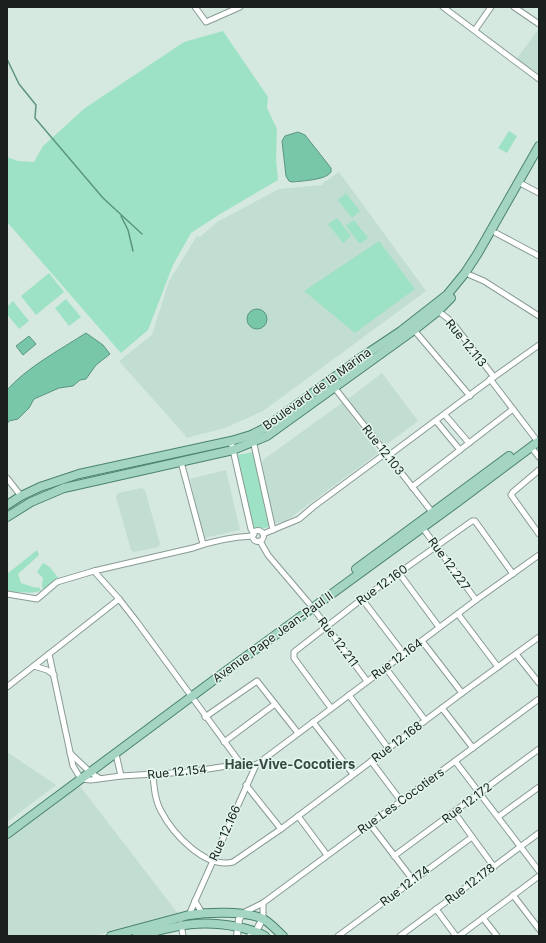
<svg xmlns="http://www.w3.org/2000/svg" width="546" height="943" viewBox="0 0 546 943" font-family="Inter,sans-serif">
  <style>
    .built { fill: #c2ddd1 }
    .green { fill: #9ee2c6 }
    .water { fill: #78c7a8; stroke: #5c957e }
    .lines { fill: none; stroke-linecap: round; stroke-linejoin: round }
    .stream { stroke: #5c957e; stroke-width: 1.5 }
    .minor-casing { stroke: #899b93; stroke-width: 7 }
    .tertiary-casing { stroke: #899b93; stroke-width: 8 }
    .primary-casing { stroke: #4b836e; stroke-width: 10 }
    .minor { stroke: #fff; stroke-width: 5 }
    .tertiary { stroke: #fff; stroke-width: 6 }
    .primary { stroke: #a3d5c2; stroke-width: 8 }
    .labels { text-anchor: middle; stroke-width: 3; stroke-linejoin: round; paint-order: stroke }
    .street-label { font-size: 12px; fill: #19201d; stroke: #e2f6ed }
    .neighbourhood-label { font-size: 13px; font-weight: bold; fill: #374741; stroke: #e2f6ed }
  </style>
  <rect width="100%" height="100%" fill="#d5e9e0"/>
  <g class="built">
    <path d="M538,30H539V79L515,61Z"/>
    <path d="M339,172L426,291L263,411L225,428L186,438L185,435L119,361L152,335L169,281L197,236L200,237L217,222L279,189L322,185L323,183Z"/>
    <path d="M382,373L418,421L383,447L348,399Z"/>
    <path d="M342,403L378,453L286,521L272,524L262,463L263,460Z"/>
    <path d="M226,470L240,530L204,538L190,479Z"/>
    <path d="M142,488L145,490L160,544L158,547L134,552L131,550L116,497L118,493Z"/>
    <path d="M7,752L56,785L7,822Z"/>
    <path d="M79,785L179,915L93,936H7V840Z"/>
  </g>
  <g class="green">
    <path d="M223,31L268,97L267,108L277,129L276,159L278,180L220,214L191,233L173,265L148,330L121,353L7,222V157L18,161L34,162L43,146L85,108L184,42Z"/>
    <path d="M509,131L517,136L507,153L498,148Z"/>
    <path d="M346,193L360,211L352,218L338,200Z"/>
    <path d="M337,218L351,236L343,243L328,224Z"/>
    <path d="M354,220L368,238L360,244L346,226Z"/>
    <path d="M379,241L415,289L355,333L304,291Z"/>
    <path d="M49,273L64,292L36,315L21,296Z"/>
    <path d="M66,299L81,317L69,326L55,308Z"/>
    <path d="M13,301L29,321L19,329L7,314V307Z"/>
    <path d="M254,452L269,527L252,531L237,455Z"/>
    <path d="M37,550L39,555L18,574L21,583L33,587L40,588L41,591C33,593 28,593 20,592C15,592 12,594 7,591V574Z"/>
    <path d="M43,563L50,567L59,579L43,591L42,585L43,578L37,572Z"/>
  </g>
  <g class="water">
    <path d="M298,132L305,135L331,168V172C326,180 302,181 292,182L289,181L286,176L282,141L285,136Z"/>
    <circle cx="257" cy="319" r="10"/>
    <path d="M86,333L103,345L110,354L96,365L86,379L80,380L73,386L59,388L34,399L29,408L18,419L9,421L7,424V390C26,368 61,349 86,333Z"/>
    <path d="M29,336L36,344L23,355L16,346Z"/>
  </g>
  <g class="lines">
    <g class="stream">
      <path d="M7,59L19,84L36,105L35,118L103,198L142,234"/>
      <path d="M121,216L128,230L133,251"/>
    </g>
    <g class="minor-casing">
      <g id="minor">
        <path d="M195,7L206,22L240,7"/>
        <path d="M443,7L539,79"/>
        <path d="M514,7L539,24"/>
        <path d="M475,30L491,7"/>
        <path d="M518,182L539,193"/>
        <path d="M496,233L539,256"/>
        <path d="M470,275L484,281L539,316"/>
        <path d="M438,311L451,321L494,377"/>
        <path d="M414,330L470,396"/>
        <path d="M490,379L535,438"/>
        <path d="M334,387L432,512"/>
        <path d="M445,415L469,443"/>
        <path d="M436,421L460,450"/>
        <path d="M253,440L273,530"/>
        <path d="M231,441L251,529L254,534"/>
        <path d="M531,447L539,457"/>
        <path d="M388,456L494,377L539,345"/>
        <path d="M181,462L203,544"/>
        <path d="M539,470L513,492L511,495L539,534"/>
        <path d="M7,478L21,496"/>
        <path d="M412,487L513,409"/>
        <path d="M422,527L476,600"/>
        <circle cx="258" cy="536" r="5.5"/>
        <path d="M263,534L299,519L313,507L386,453"/>
        <path d="M260,541L268,555L313,608L367,681"/>
        <path d="M94,571L193,548C212,541 233,537 253,536"/>
        <path d="M399,573L439,627"/>
        <path d="M7,594L37,599L57,582L94,571L119,599L137,622L241,764"/>
        <path d="M362,599L404,654"/>
        <path d="M458,614L498,667"/>
        <path d="M422,641L462,693"/>
        <path d="M49,654L73,766L81,779L91,780L121,776L188,772L241,764L256,765"/>
        <path d="M516,654L539,683"/>
        <path d="M34,666L47,670L54,675"/>
        <path d="M385,667L425,720"/>
        <path d="M7,687L119,599"/>
        <path d="M349,695L388,748"/>
        <path d="M331,708L294,658V652L362,599L472,521H475L513,574"/>
        <path d="M442,708L473,748"/>
        <path d="M205,717L257,681L298,733"/>
        <path d="M313,722L353,774"/>
        <path d="M224,742L275,704"/>
        <path d="M70,753L91,773L99,778"/>
        <path d="M116,754L121,776"/>
        <path d="M371,761L401,801"/>
        <path d="M455,761L539,871"/>
        <path d="M153,775C154,787 155,800 161,811C173,834 205,869 233,862L281,829L462,693L539,637"/>
        <path d="M246,785L281,829"/>
        <path d="M454,812L494,867"/>
        <path d="M298,816L327,855"/>
        <path d="M498,817L539,787"/>
        <path d="M370,824L413,880"/>
        <path d="M394,856L539,749"/>
        <path d="M513,895L539,929"/>
        <path d="M195,901L202,913"/>
        <path d="M436,909L456,936"/>
        <path d="M243,913L263,903L539,699"/>
        <path d="M189,915L195,901L256,765L476,600L539,555"/>
        <path d="M263,918V903"/>
        <path d="M483,918L497,936"/>
        <path d="M181,924L183,936"/>
        <path d="M338,936L472,837"/>
        <path d="M400,936L539,833"/>
        <path d="M459,936L539,876"/>
      </g>
    </g>
    <g class="tertiary-casing">
      <g id="tertiary">
        <path d="M237,936L239,919L243,914"/>
        <path d="M250,936L256,931L263,918"/>
      </g>
    </g>
    <g class="primary-casing">
      <g id="primary">
        <path d="M7,505L21,496L40,487L79,474L231,441L251,435L265,428L359,359L401,331L447,295L465,273L478,253L539,146"/>
        <path d="M7,517L31,502L64,488L233,450L267,436L414,330L438,311L451,298"/>
        <path d="M356,569C407,531 458,494 509,456"/>
        <path d="M7,834L226,671L459,501L539,441"/>
        <path d="M111,936L189,915C209,912 243,911 261,918C269,921 277,931 283,936"/>
        <path d="M137,936C176,926 198,919 238,927C248,929 256,931 265,936"/>
      </g>
    </g>
    <use href="#minor" class="minor"/>
    <use href="#tertiary" class="tertiary"/>
    <use href="#primary" class="primary"/>
  </g>
  <g class="labels">
    <g class="street-label">
      <text transform="translate(466 343) rotate(51)" y="4">Rue 12.113</text>
      <text transform="translate(317 389) rotate(-36)" y="4">Boulevard de la Marina</text>
      <text transform="translate(383 450) rotate(52)" y="4">Rue 12.103</text>
      <text transform="translate(449 564) rotate(54)" y="4">Rue 12.227</text>
      <text transform="translate(382 585) rotate(-36)" y="4">Rue 12.160</text>
      <text transform="translate(273 637) rotate(-36)" y="4">Avenue Pape Jean-Paul II</text>
      <text transform="translate(338 642) rotate(53)" y="4">Rue 12.211</text>
      <text transform="translate(397 659) rotate(-36)" y="4">Rue 12.164</text>
      <text transform="translate(397 742) rotate(-37)" y="4">Rue 12.168</text>
      <text transform="translate(177 772) rotate(-6)" y="4">Rue 12.154</text>
      <text transform="translate(401 801) rotate(-36)" y="4">Rue Les Cocotiers</text>
      <text transform="translate(467 803) rotate(-37)" y="4">Rue 12.172</text>
      <text transform="translate(225 833) rotate(-66)" y="4">Rue 12.166</text>
      <text transform="translate(470 884) rotate(-37)" y="4">Rue 12.178</text>
      <text transform="translate(405 886) rotate(-37)" y="4">Rue 12.174</text>
    </g>
    <g class="neighbourhood-label">
      <text x="290" y="769">Haie-Vive-Cocotiers</text>
    </g>
  </g>
  <rect width="546" height="943" fill="none" stroke="#19201d" stroke-width="16"/>
</svg>
